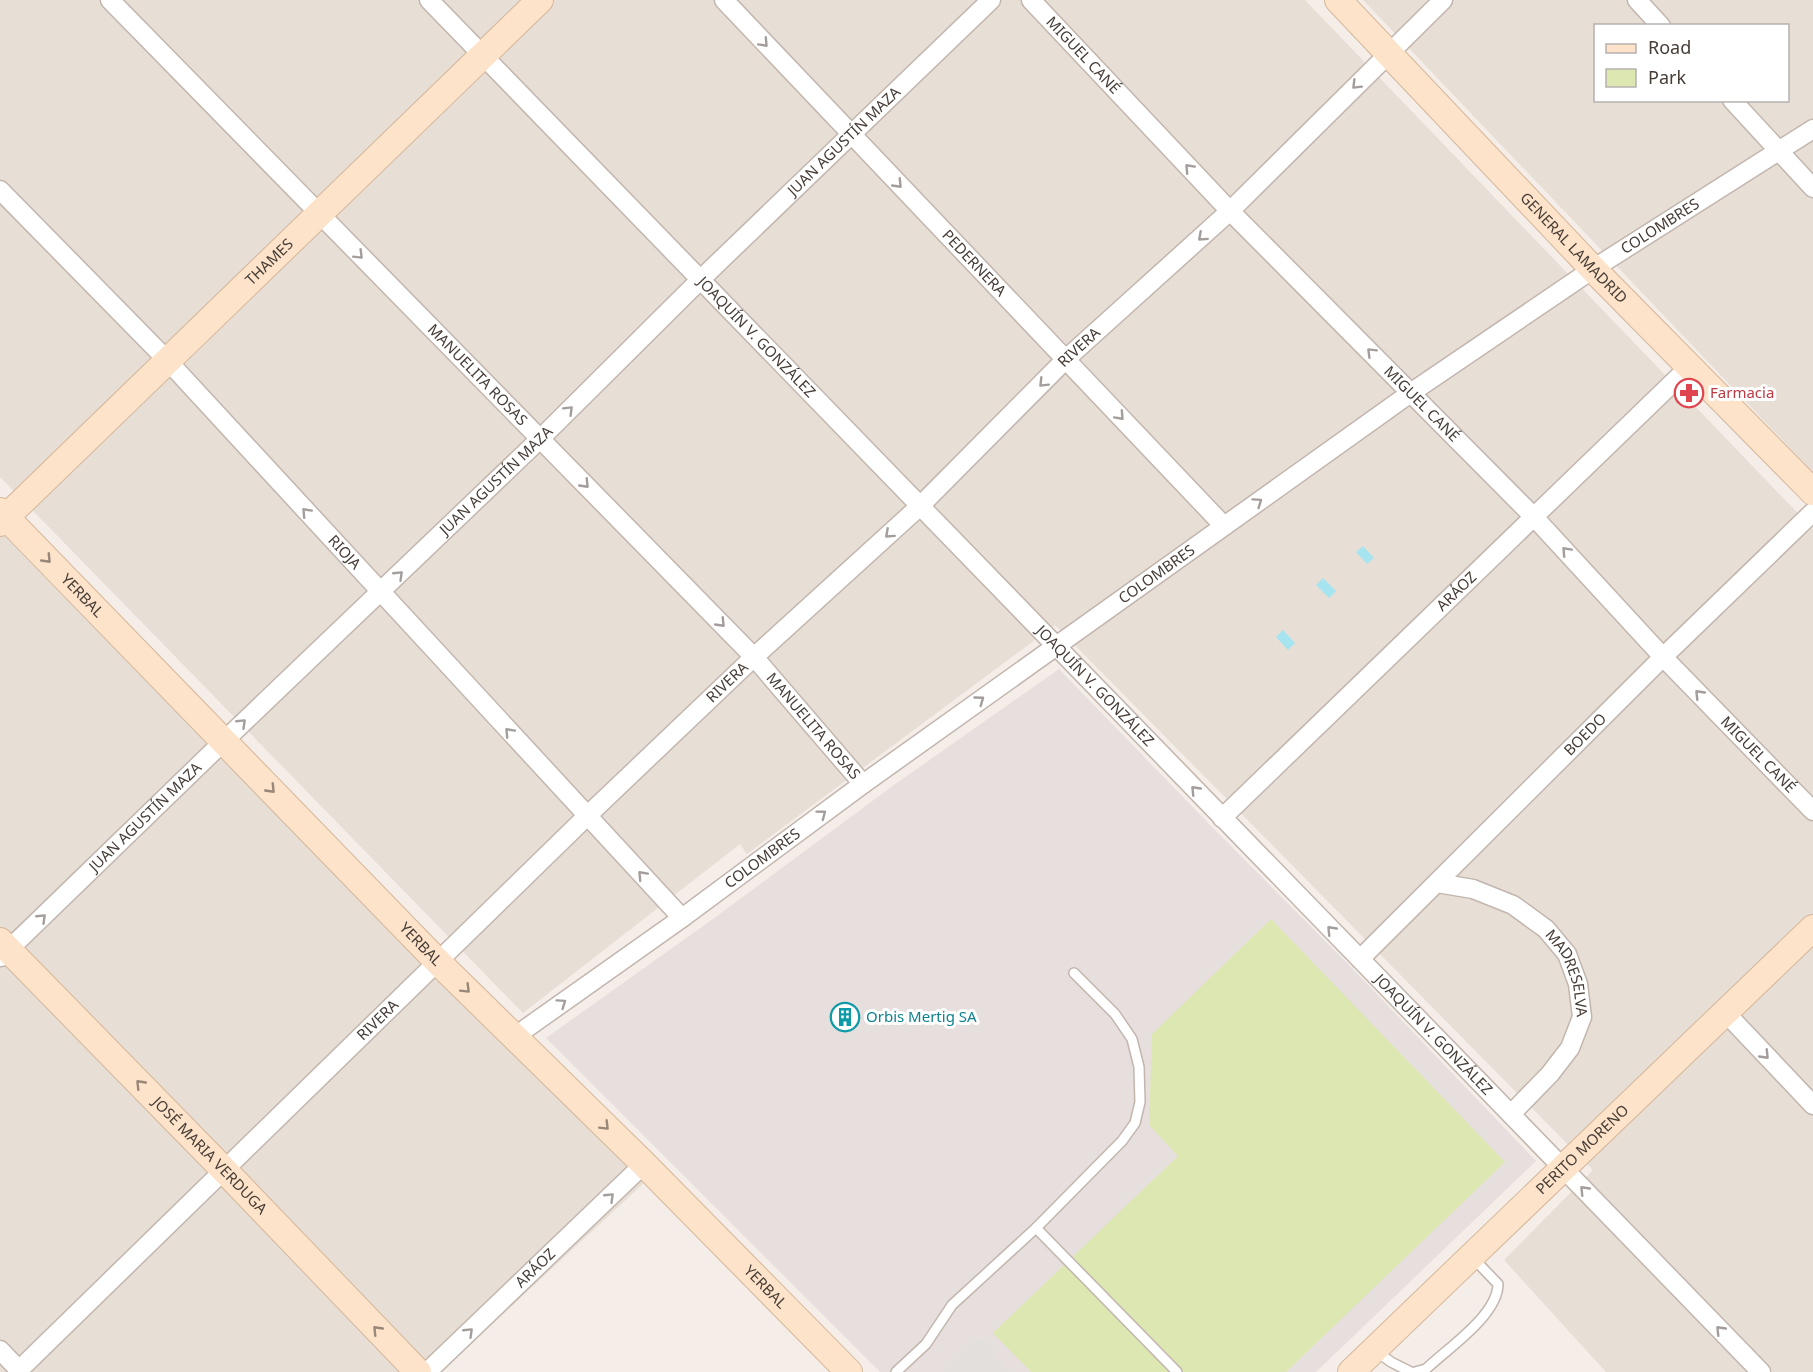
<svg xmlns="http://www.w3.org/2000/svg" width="1813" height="1372" viewBox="0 0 1813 1372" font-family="'Noto Sans',sans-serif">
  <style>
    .residential { fill: #e7ded6; fill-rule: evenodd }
    .industrial { fill: #e6dfdd }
    .green { fill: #dde7b2 }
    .parking { fill: #e2dfdd }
    .water { fill: #a6e4ef }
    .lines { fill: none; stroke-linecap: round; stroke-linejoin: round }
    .lane-casing { stroke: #c2b6ae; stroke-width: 12 }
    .street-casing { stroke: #c2b6ae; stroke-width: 21 }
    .secondary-casing { stroke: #d5b79b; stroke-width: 28 }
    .lane { stroke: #fff; stroke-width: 9 }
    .street { stroke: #fff; stroke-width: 18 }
    .secondary { stroke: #fde3c9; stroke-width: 26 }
    .oneway { stroke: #a39e9b }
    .oneway2 { stroke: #998879 }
    .labels { text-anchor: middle; stroke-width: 6; stroke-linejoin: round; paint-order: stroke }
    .street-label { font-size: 15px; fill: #473d37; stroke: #fff }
    .health-label { font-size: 15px; fill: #be3a42; stroke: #fff; text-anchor: start }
    .culture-label { font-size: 15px; fill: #0d838f; stroke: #fff; text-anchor: start }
  </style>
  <rect width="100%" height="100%" fill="#f4ede8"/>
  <g class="residential">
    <path d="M0,0H1305L1813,529V1372H1606L1504,1260L1593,1170L1055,625L747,854L740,844L523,1013L0,477Z"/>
    <path d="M1363,0H1813V472ZM1596,26H1788V100H1596Z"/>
    <path d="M0,518L647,1180L441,1372H0Z"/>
  </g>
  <path class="industrial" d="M1059,669L1212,827L1351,967L1536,1161L1316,1372H880L546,1038L713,919L894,785Z"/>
  <path class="green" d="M1271,919L1505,1162L1286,1372H1031L993,1333L1178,1156L1149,1125L1152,1034Z"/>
  <path class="parking" d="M980,1338L1010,1372H941Z"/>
  <g class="water">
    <path d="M1363,546L1374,558L1367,564L1356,552Z"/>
    <path d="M1323,578L1336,591L1329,598L1316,585Z"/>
    <path d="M1283,630L1295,643L1288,650L1276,637Z"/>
  </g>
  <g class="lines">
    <g class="lane-casing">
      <g id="lane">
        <path d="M1036,1228L1177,1372"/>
        <path d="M1376,1351L1391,1362L1411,1372"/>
        <path d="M896,1372L926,1344L952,1305L1036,1228L1122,1141L1135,1123L1140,1102L1139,1067L1132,1039L1115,1014L1074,973"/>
        <path d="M1415,1372L1426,1369C1448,1348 1498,1315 1498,1284L1473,1258"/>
      </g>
    </g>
    <g class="street-casing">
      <g id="street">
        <path id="s1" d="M110,0L754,657L863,784"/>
        <path id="s2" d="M429,0L1761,1372"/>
        <path id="s3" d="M724,0L1224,526"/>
        <path id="s4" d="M1031,0L1230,211L1534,517L1663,657L1813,811"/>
        <path d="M1637,0L1661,26"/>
        <path d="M1732,100L1813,188"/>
        <path id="s5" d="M0,190L167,360L682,918"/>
        <path id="s6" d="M1222,818L1690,366"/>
        <path id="s7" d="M1437,883L1473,889L1513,905L1546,929L1567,954L1578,984L1582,1017L1570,1048L1550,1074L1511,1114"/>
        <path id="s8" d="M1,957L225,740L541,438L700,280L991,0"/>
        <path id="s9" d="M1360,959L1663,657L1813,512"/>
        <path d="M1725,1012L1813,1105"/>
        <path id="s10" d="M514,1037L682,918L863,784L1412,392L1593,269L1813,129"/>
        <path d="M0,1350L21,1372"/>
        <path id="s11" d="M17,1372L587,816L754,657L920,506L1066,359L1230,211L1443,0"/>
        <path id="s12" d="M427,1372L644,1164"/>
      </g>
    </g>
    <g class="secondary-casing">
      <g id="secondary">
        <path id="s13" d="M1338,0L1593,269L1813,492"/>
        <path id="s14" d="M0,511L438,962L644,1164L849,1372"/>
        <path id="s15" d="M0,523L540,0"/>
        <path id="s16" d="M0,941L224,1170L418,1372"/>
        <path id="s17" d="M1351,1372L1813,928"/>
      </g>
    </g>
    <use href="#lane" class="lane"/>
    <use href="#street" class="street"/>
    <use href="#secondary" class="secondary"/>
  </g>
  <defs><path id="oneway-chevron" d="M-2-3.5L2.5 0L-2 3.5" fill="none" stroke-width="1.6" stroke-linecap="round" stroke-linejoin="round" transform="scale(1.5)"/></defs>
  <g class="oneway">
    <use href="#oneway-chevron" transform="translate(764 43) rotate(47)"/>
    <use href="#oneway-chevron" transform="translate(1356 85) rotate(135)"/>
    <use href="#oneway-chevron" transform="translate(1189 168) rotate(-133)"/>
    <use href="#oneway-chevron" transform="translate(898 184) rotate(46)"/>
    <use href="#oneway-chevron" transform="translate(1202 237) rotate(138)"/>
    <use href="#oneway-chevron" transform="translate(359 255) rotate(45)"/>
    <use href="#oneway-chevron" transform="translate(1371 352) rotate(-135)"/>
    <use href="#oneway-chevron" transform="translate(1043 383) rotate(135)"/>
    <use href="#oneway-chevron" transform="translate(569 410) rotate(-45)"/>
    <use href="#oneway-chevron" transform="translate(1120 416) rotate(47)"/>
    <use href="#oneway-chevron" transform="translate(585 484) rotate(46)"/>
    <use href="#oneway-chevron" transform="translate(1258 502) rotate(-35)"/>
    <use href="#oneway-chevron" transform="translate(306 512) rotate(-133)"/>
    <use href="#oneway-chevron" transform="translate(889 534) rotate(138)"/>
    <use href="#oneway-chevron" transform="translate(1566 551) rotate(-133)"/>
    <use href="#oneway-chevron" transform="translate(399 575) rotate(-44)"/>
    <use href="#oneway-chevron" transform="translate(721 623) rotate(46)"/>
    <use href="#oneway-chevron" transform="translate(1699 694) rotate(-134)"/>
    <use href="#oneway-chevron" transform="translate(980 700) rotate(-36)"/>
    <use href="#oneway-chevron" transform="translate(242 723) rotate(-44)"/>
    <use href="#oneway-chevron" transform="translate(509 732) rotate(-133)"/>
    <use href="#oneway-chevron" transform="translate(1195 790) rotate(-134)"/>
    <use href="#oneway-chevron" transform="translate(822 814) rotate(-37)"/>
    <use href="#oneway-chevron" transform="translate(642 875) rotate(-133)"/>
    <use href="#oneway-chevron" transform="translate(42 918) rotate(-44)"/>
    <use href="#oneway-chevron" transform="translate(1331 930) rotate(-134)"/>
    <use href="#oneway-chevron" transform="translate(562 1003) rotate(-35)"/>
    <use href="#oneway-chevron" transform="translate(1765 1055) rotate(46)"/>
    <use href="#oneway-chevron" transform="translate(1584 1190) rotate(-134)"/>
    <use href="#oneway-chevron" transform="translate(610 1197) rotate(-44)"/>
    <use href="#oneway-chevron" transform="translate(1720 1330) rotate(-134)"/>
    <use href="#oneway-chevron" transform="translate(469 1332) rotate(-44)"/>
  </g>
  <g class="oneway2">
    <use href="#oneway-chevron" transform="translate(47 559) rotate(46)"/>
    <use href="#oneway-chevron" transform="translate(271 789) rotate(46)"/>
    <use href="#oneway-chevron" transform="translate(466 989) rotate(45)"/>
    <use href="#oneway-chevron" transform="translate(140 1084) rotate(-134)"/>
    <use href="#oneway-chevron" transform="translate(605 1126) rotate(45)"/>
    <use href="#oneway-chevron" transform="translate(377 1330) rotate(-134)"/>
  </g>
  <defs>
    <g id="pharmacy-ring" transform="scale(1.5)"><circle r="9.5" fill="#fff" stroke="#e0444e" stroke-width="1.5"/><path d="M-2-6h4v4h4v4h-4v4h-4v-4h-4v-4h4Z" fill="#e0444e"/></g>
    <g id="building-ring" transform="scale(1.5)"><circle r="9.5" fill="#fff" stroke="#0f9aa8" stroke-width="1.5"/><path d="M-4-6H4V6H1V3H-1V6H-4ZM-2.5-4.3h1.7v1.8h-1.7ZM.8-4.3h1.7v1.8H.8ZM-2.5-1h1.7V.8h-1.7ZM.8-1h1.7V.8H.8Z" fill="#0f9aa8"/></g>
  </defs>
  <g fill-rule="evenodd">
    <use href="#pharmacy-ring" x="1689" y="393"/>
    <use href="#building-ring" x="845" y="1017"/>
  </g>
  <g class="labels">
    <g class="street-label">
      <text dy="5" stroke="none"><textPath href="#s4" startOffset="76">MIGUEL CANÉ</textPath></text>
      <text dy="5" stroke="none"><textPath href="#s8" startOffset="1173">JUAN AGUSTÍN MAZA</textPath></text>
      <text dy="5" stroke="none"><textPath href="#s10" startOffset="1404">COLOMBRES</textPath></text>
      <text dy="5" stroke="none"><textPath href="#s13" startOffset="342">GENERAL LAMADRID</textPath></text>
      <text dy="5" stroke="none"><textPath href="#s15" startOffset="375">THAMES</textPath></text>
      <text dy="5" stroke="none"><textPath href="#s3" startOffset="363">PEDERNERA</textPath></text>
      <text dy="5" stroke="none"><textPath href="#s2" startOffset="470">JOAQUÍN V. GONZÁLEZ</textPath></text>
      <text dy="5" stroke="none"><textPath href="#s11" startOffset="1476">RIVERA</textPath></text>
      <text dy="5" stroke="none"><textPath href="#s1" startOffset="525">MANUELITA ROSAS</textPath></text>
      <text dy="5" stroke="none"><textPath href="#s4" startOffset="562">MIGUEL CANÉ</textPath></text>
      <text dy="5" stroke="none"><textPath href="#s8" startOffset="687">JUAN AGUSTÍN MAZA</textPath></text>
      <text dy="5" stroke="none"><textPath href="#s5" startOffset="500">RIOJA</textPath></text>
      <text dy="5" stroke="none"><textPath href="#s10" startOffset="792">COLOMBRES</textPath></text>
      <text dy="5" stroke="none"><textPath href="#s6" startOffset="326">ARÁOZ</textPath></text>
      <text dy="5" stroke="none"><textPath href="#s14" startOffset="118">YERBAL</textPath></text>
      <text dy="5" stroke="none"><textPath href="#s11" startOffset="990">RIVERA</textPath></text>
      <text dy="5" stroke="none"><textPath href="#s2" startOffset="956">JOAQUÍN V. GONZÁLEZ</textPath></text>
      <text dy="5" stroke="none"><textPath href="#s1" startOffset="1011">MANUELITA ROSAS</textPath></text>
      <text dy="5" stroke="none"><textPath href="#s9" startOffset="318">BOEDO</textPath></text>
      <text dy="5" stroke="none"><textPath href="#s4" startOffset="1048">MIGUEL CANÉ</textPath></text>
      <text dy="5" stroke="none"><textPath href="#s8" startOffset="201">JUAN AGUSTÍN MAZA</textPath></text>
      <text dy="5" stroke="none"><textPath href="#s10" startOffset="306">COLOMBRES</textPath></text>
      <text dy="5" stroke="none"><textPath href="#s14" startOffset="604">YERBAL</textPath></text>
      <text dy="5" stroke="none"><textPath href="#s7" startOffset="171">MADRESELVA</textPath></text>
      <text dy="5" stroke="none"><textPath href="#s11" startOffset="504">RIVERA</textPath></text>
      <text dy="5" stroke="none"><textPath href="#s2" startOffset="1442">JOAQUÍN V. GONZÁLEZ</textPath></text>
      <text dy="5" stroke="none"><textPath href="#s17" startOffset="321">PERITO MORENO</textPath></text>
      <text dy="5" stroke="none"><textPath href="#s16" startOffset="300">JOSÉ MARIA VERDUGA</textPath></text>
      <text dy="5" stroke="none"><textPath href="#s12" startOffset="150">ARÁOZ</textPath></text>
      <text dy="5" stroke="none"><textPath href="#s14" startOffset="1090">YERBAL</textPath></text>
    </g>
    <g class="health-label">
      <text x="1710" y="398">Farmacia</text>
    </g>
    <g class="culture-label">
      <text x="866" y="1022">Orbis Mertig SA</text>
    </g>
  </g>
  <rect x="1594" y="24" width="195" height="78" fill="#ffffff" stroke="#b5b1af" stroke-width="1.5"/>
  <rect x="1606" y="44" width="30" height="9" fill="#fde3c9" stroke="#b5b1af" stroke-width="1.5"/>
  <text x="1648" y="54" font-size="18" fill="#473d37">Road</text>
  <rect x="1606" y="69" width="30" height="18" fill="#dde7b2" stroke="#b5b1af" stroke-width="1.5"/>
  <text x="1648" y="84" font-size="18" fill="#473d37">Park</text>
</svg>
